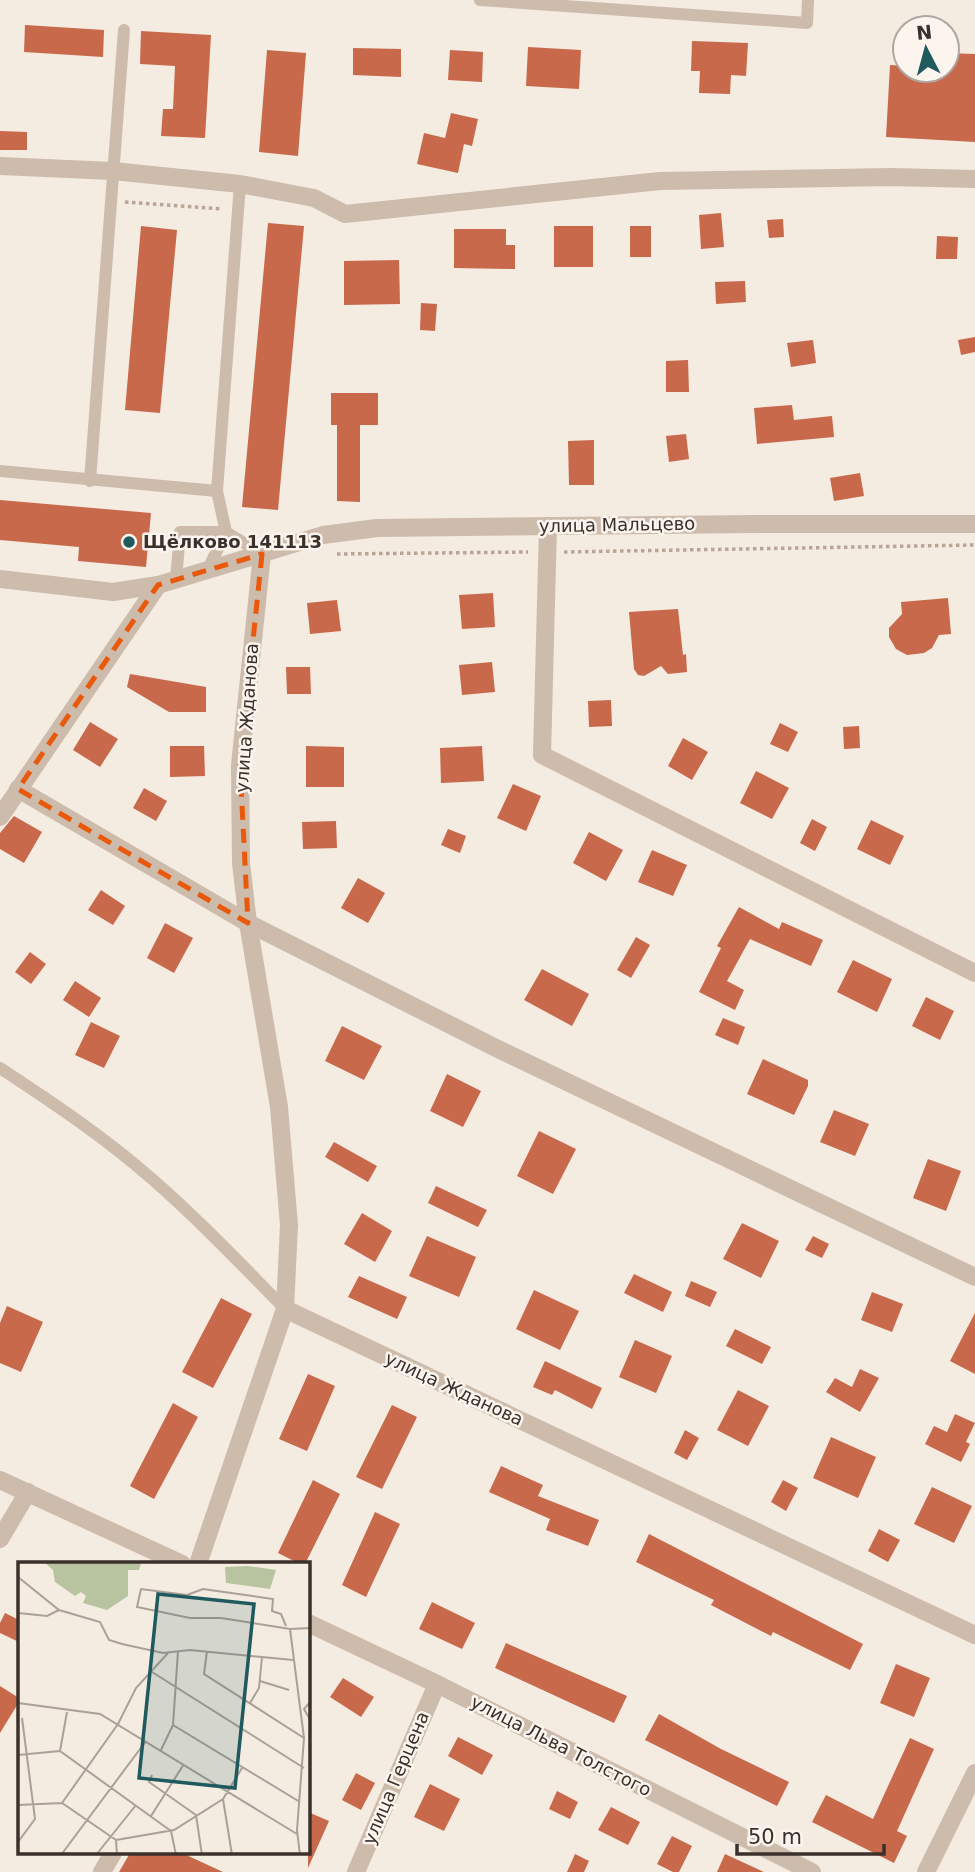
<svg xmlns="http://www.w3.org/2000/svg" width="975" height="1872" viewBox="0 0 975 1872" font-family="'DejaVu Sans',sans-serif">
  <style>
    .building { fill: #c8694b }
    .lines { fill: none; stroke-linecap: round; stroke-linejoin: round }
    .path { stroke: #b9a596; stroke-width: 3.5; stroke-dasharray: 3.5 3.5; stroke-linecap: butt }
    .service { stroke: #cdbbac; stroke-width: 12 }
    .minor { stroke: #cdbbac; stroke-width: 18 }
    .marked { fill: none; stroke: #e8590c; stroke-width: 5; stroke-dasharray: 14 9; stroke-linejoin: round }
    .poi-dot { fill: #1f5a5e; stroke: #fbf5ee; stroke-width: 2.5 }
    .labels { text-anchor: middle; stroke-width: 5; stroke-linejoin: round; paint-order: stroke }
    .street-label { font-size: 18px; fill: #3b302b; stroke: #fbf5ee }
    .poi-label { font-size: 18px; font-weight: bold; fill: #3b302b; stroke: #fbf5ee; text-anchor: start }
    .inset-road { fill: none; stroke: #aaa098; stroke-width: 2 }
    .view { fill: #1f5a5e; fill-opacity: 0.15; stroke: #1f5a5e; stroke-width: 3.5 }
    .inset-edge { fill: none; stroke: #3b302b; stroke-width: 3.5 }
  </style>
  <rect width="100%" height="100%" fill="#f4ebe1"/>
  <g class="building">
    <path d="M25,25L104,30L103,57L24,52Z"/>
    <path d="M141,31L211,35L205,138L161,136L163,109H173L175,66L140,64Z"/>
    <path d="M692,41L748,43L746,76L731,75L730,94L699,93L700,71H691Z"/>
    <path d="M528,47L581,50L579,89L526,86Z"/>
    <path d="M353,48L401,49V77L353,75Z"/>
    <path d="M267,50L306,53L298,156L259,152Z"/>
    <path d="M450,50L483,52L482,82L448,80Z"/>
    <path d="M947,53L975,54V142L886,137L890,65L905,66V70H947Z"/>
    <path d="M451,113L478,119L472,146L464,144L458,173L417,164L424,133L445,138Z"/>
    <path d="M0,131L27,132V150H0Z"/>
    <path d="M721,213L724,247L701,249L699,215Z"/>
    <path d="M783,219L784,237L769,238L767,220Z"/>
    <path d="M268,223L304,226L278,510L242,507Z"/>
    <path d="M141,226L177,230L160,413L125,410Z"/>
    <rect x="554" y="226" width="39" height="41"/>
    <rect x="630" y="226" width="21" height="31"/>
    <path d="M454,229H506V245H515V269L454,268Z"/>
    <path d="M937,236L958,237L957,259H936Z"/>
    <path d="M399,260L400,304L344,305V261Z"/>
    <path d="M745,281L746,302L716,304L715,282Z"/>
    <path d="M421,303L437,304L435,331L420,330Z"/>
    <path d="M975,337V352L961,355L958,340Z"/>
    <path d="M813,340L816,363L791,367L787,343Z"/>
    <path d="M688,360L689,392H666V361Z"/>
    <path d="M331,393H378V425H360V502L337,501V425H331Z"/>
    <path d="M792,405L794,420L832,416L834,437L757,444L754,408Z"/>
    <path d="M686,434L689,459L669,462L666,436Z"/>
    <path d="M594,440V485H569L568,441Z"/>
    <path d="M860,473L864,496L834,501L830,478Z"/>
    <path d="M0,500L151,513L146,567L78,561L79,547L0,540Z"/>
    <path d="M493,593L495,627L462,629L459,595Z"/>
    <path d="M948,598L951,634L939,635L932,648L924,653L907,655L896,649L889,637V628L902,614L901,602Z"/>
    <path d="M337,600L341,631L310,634L307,603Z"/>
    <path d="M678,609L683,655L686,654L687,672L668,674L661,666L644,676L638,675L634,669L629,612Z"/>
    <path d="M492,662L495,692L462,695L459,665Z"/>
    <path d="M286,667H310L311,694H287Z"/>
    <path d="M130,674L206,687V712H169L127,687Z"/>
    <path d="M611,700L612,726L589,727L588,701Z"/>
    <path d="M90,722L118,739L100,767L73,750Z"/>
    <path d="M780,723L798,732L788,752L770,744Z"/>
    <path d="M859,726L860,748L844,749L843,727Z"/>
    <path d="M683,738L708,752L692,780L668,766Z"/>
    <path d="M170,746H204L205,776L170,777Z"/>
    <path d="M306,746L344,747V787H306Z"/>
    <path d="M482,746L484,781L441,783L440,748Z"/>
    <path d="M756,771L789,788L772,819L740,803Z"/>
    <path d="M513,784L541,796L526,831L497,818Z"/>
    <path d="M144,788L167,801L156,821L133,808Z"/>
    <path d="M14,816L42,832L24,863L0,849V833Z"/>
    <path d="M812,819L827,827L815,851L800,843Z"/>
    <path d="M871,820L904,836L890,865L857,849Z"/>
    <path d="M336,821L337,848L303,849L302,822Z"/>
    <path d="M448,829L466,836L460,853L441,845Z"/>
    <path d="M589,832L623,850L606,881L573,863Z"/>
    <path d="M652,850L687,865L673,896L638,882Z"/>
    <path d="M358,878L385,893L368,923L341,908Z"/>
    <path d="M101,890L125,906L113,925L88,910Z"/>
    <path d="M739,907L779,929L782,922L823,940L811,966L750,939L727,981L744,990L735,1010L699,992L721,948L717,946Z"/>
    <path d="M165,923L193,938L174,973L147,958Z"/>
    <path d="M636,937L650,945L631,978L617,970Z"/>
    <path d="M30,952L46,964L31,984L15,972Z"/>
    <path d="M853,960L892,979L877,1012L837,992Z"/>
    <path d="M542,969L589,994L572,1026L524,1000Z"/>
    <path d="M75,981L101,998L89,1017L63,1000Z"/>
    <path d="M926,997L954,1011L940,1040L912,1026Z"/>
    <path d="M723,1018L745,1027L738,1045L715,1035Z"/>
    <path d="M91,1022L120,1036L104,1068L75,1055Z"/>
    <path d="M342,1026L382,1046L364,1080L325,1061Z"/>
    <path d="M763,1059L808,1080V1086L794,1115L747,1094Z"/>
    <path d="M447,1074L481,1091L463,1127L430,1111Z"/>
    <path d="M834,1110L869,1124L855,1156L820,1142Z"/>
    <path d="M539,1131L576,1149L553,1194L517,1176Z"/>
    <path d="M334,1142L377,1166L368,1182L325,1157Z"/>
    <path d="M928,1159L961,1171L946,1211L913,1198Z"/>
    <path d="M436,1186L487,1210L478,1227L428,1203Z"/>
    <path d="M362,1213L392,1231L375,1262L344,1244Z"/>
    <path d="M742,1223L779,1241L761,1278L723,1259Z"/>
    <path d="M427,1236L476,1257L459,1297L409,1276Z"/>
    <path d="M813,1236L829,1244L822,1258L805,1250Z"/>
    <path d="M634,1274L672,1292L663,1312L624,1293Z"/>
    <path d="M359,1276L407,1297L397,1319L348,1297Z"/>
    <path d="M691,1281L717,1292L710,1307L685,1296Z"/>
    <path d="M534,1290L579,1311L560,1350L516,1329Z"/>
    <path d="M872,1292L903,1304L892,1332L861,1320Z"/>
    <path d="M221,1298L252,1314L213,1388L182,1372Z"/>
    <path d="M7,1306L43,1322L21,1372L0,1363V1323Z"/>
    <path d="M975,1313V1374L950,1361Z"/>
    <path d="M735,1329L771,1347L762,1364L726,1346Z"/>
    <path d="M635,1340L672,1356L656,1393L619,1377Z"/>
    <path d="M545,1361L602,1388L592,1409L555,1390L552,1395L533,1387Z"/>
    <path d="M860,1369L879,1378L860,1412L826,1392L835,1378L852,1387Z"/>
    <path d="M308,1374L335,1386L307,1451L279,1439Z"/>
    <path d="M738,1390L769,1406L748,1446L717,1430Z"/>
    <path d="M173,1403L198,1417L154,1499L130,1486Z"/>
    <path d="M392,1405L417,1417L382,1489L356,1477Z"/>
    <path d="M955,1414L975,1423L966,1442L970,1444L961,1462L925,1444L934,1426L947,1432Z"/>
    <path d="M685,1430L699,1438L687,1460L674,1453Z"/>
    <path d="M831,1437L876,1457L858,1498L813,1478Z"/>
    <path d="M501,1466L543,1485L538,1496L599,1520L588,1546L546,1530L550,1519L489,1492Z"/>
    <path d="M313,1480L340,1494L305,1564H300L278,1553Z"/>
    <path d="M783,1480L798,1488L786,1511L771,1502Z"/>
    <path d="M932,1487L972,1506L954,1543L914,1524Z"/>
    <path d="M375,1512L400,1524L366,1597L342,1585Z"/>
    <path d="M879,1529L900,1540L888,1562L868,1551Z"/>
    <path d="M649,1534L863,1644L850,1670L773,1632L771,1636L711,1605L714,1600L636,1562Z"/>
    <path d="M432,1602L475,1623L462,1649L419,1629Z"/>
    <path d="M5,1613L19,1620V1642L0,1633V1623Z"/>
    <path d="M506,1643L627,1696L614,1723L495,1668Z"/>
    <path d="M896,1664L930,1678L914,1717L880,1703Z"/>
    <path d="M343,1678L374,1697L361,1717L330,1697Z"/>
    <path d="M0,1686L19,1698V1702L0,1733Z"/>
    <path d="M659,1714L721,1749L789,1782L777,1806L645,1740Z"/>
    <path d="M458,1737L493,1755L482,1775L448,1756Z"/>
    <path d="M910,1738L934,1749L897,1831L907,1836L894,1863L812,1822L826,1795L873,1819Z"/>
    <path d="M356,1773L375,1783L361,1810L342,1800Z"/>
    <path d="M430,1784L460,1799L444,1831L414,1817Z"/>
    <path d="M557,1791L578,1802L570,1819L549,1809Z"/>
    <path d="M611,1807L640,1822L628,1845L598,1830Z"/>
    <path d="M308,1812L329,1821L308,1868Z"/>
    <path d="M672,1836L692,1846L679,1872H673L657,1864Z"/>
    <path d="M130,1853H182L223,1872H119Z"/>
    <path d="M575,1854L589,1861L584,1872H567Z"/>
    <path d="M725,1854L764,1872H717Z"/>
  </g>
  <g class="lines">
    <g class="path">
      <path d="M125,202L222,209"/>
      <path d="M564,552L975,545"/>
      <path d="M337,554L528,552"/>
    </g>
    <g class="service">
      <path d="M480,0L807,23L808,0"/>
      <path d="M0,471L217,491"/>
      <path d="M90,481L124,30"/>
      <path d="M207,571L226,532L217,491L240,184"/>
      <path d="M176,580L180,532H226L262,554"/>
      <path d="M0,1068C52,1102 104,1137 151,1178C198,1219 241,1264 285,1309"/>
    </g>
    <g class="minor">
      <path d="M0,166L113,171L240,184L314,198L345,214L660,181L891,177L975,179"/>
      <path d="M548,526L542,755L975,973"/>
      <path d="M262,554L240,765L241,863L248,923L279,1107L289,1225L285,1309L975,1635"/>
      <path d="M0,579L113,592L158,585L323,535L377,528L756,524H975"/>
      <path d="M18,789L248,923L498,1049L975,1277"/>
      <path d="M0,817L158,585"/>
      <path d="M0,1480L182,1564"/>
      <path d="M0,1539L28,1492"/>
      <path d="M198,1564L285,1309"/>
      <path d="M308,1623L437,1684L812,1872"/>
      <path d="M102,1872L113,1853"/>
      <path d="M356,1872L437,1684"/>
      <path d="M926,1872L975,1773"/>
    </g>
  </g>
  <path class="marked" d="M262,554L240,765L248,923L18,789L158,585Z"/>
  <circle class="poi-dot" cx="129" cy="542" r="7"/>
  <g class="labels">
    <g class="street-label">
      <text transform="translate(617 525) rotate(-1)" y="6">улица Мальцево</text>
      <text transform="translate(247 718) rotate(-86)" y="6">улица Жданова</text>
      <text transform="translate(454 1389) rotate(25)" y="6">улица Жданова</text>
      <text transform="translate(561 1746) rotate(27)" y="6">улица Льва Толстого</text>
      <text transform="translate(396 1778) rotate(-67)" y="6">улица Герцена</text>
    </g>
    <g class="poi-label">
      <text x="143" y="548">Щёлково 141113</text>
    </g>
  </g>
  <g transform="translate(18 1562)">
    <rect width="292" height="292" fill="#f4ebe1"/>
    <path d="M26,0H120L123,1L121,8H110V34L89,48L65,41L68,34L63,30L57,34L37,20L35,8ZM230,4L258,8L252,27L208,21L207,5Z" fill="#b8c4a0"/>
    <path class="inset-road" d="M0,15L41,48L82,60L91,78L104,82L145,91L172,88L275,98M0,51L29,54L41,48M268,64L263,52L254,49L255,37L185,27L169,33L123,27L119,45L172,56H203L272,67L293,66M272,67L286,176L279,268L282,293M160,89L155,163L282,240M189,89L186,112L286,176M134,110L286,206M242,119L271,128M293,139L286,147L293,159M0,141L82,152L279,272M232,141L241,126L244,95M143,188L155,163M42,189L49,150M0,193L42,189L153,269L158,293M134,213L131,220L178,253L184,293M205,237L214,293M44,241L100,162L118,126L150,91M0,243L44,241L98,278L99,293M133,254L166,202M98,278L156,268L205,237L224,206M0,280L17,257L4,156M43,293L128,179M78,293L118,243"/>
    <path class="view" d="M140,32L236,42L217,226L121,216Z"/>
    <rect width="292" height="292" class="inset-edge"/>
  </g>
  <g transform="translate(926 49) rotate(354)"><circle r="33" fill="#fbf5ee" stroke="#aea6a0" stroke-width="2"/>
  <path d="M0-5L12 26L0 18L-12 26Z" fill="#1f5a5e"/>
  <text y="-10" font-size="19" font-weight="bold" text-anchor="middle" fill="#3b302b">N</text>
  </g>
  <path d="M737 1844v10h147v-10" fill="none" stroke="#3b302b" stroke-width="3.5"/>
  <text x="748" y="1844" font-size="21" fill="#3b302b" stroke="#fbf5ee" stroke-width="5" paint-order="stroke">50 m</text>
</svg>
